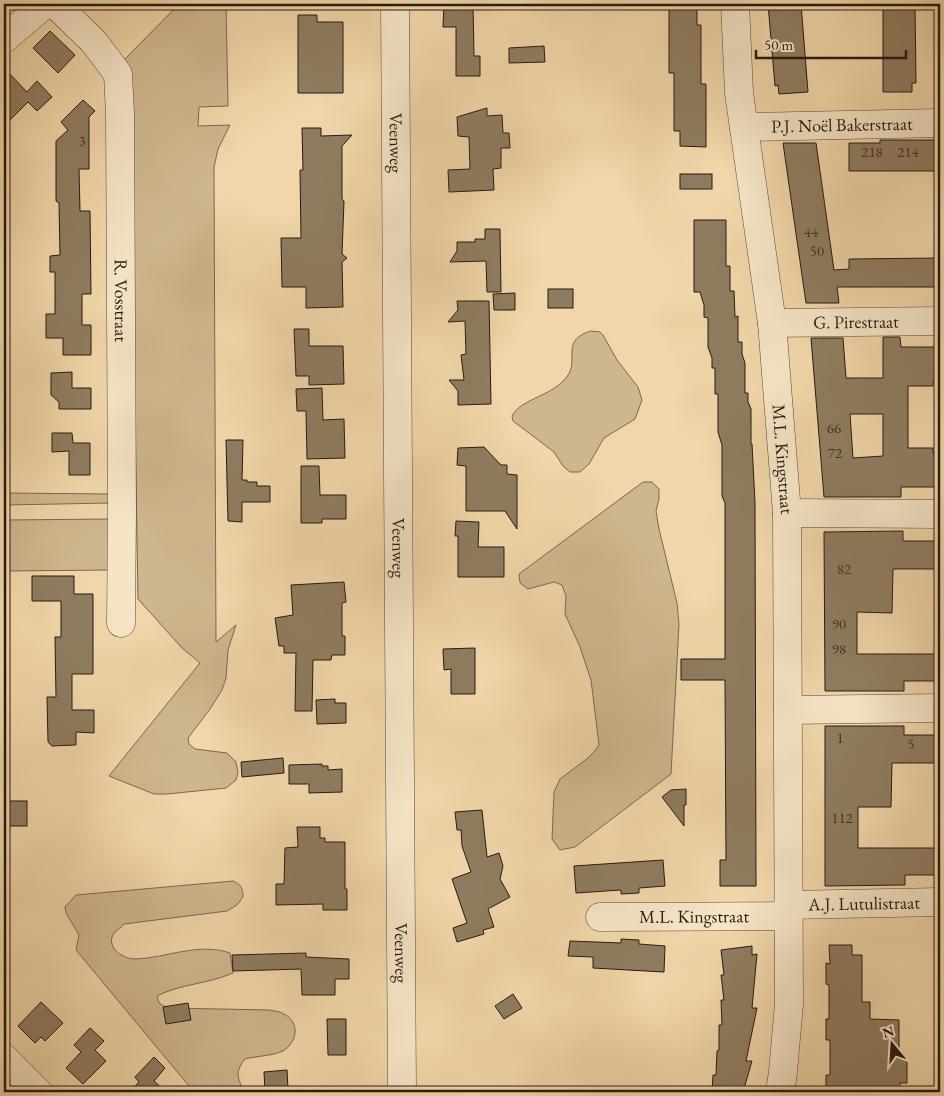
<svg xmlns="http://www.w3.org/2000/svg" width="944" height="1096" viewBox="0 0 944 1096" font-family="'EB Garamond',serif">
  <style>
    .green { fill: #ceb68e; stroke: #7a6850 }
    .building { fill: #8f7c60; stroke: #261a12; fill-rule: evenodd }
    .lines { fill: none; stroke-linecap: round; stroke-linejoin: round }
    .minor-casing { stroke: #584938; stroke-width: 29 }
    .minor { stroke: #f5e4c6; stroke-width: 28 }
    .labels { text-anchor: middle; stroke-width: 4; stroke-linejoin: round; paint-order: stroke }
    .number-label { font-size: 15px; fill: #403226 }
    .street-label { font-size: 18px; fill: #261a12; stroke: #f5e4c6 }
  </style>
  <rect width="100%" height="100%" fill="#f0d6a8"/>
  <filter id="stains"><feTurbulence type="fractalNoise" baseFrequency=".004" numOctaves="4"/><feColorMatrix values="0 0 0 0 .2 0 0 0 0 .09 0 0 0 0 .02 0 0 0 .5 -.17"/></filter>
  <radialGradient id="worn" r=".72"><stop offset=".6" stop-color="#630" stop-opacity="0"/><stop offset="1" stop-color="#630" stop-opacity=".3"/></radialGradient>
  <g class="green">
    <path d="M179,4H226L228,106L199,107L198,126L230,125L218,149L214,167L216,642L236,625L228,650L226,678L222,690L210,709L188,738L189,744L195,749L227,753L236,762L238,772L236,780L226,788L167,794H154L109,776L200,663L182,648L138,599L130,110L122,62Z"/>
    <path d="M591,331L600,332L603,335L617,360L638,387L642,400L635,419L604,438L589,464L580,472H570L563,466L554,452L513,421L512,416C521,398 555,396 568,375C579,360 560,340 591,331Z"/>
    <path d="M643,482H652L659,489V499L656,511L659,529L677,603L679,624L671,774L575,847L560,850L552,839L554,792L560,779L588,758L594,752L599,745L591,680L580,647L565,614L566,596L562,585L554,582L528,589L520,583L519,574Z"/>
    <path d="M4,493L110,494L111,503L4,505Z"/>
    <path d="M111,519V570L4,571V520Z"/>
    <path d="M233,881C241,884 243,889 243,897L237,905L227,911L124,924C122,927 118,929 115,932C104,945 121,959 135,959C166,958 199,942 230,953L233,973C208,984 180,984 157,996L159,1003L167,1008L269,1010C273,1011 279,1011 284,1014C300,1022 298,1042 283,1051C272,1056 256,1056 245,1059C234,1073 238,1077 244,1092H194L76,950L79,935L66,913L65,907L76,895Z"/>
  </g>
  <g class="building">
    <path d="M444,4H473L474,56H480V76H456V27H443Z"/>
    <path d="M669,4H697V25H701V84H706V147L680,146V131H674V73H669Z"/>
    <path d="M768,4H801L808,92L779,94L778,85L775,86Z"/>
    <path d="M883,4H915L916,83H912V92H883Z"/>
    <path d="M298,15H317V22H343V93H298Z"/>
    <path d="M50,31L75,55L58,73L33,48Z"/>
    <path d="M544,46L545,62L509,63V48Z"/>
    <path d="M4,68L27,92L37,81L52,97L37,111L28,102L4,126Z"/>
    <path d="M83,100L95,111L89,117V169H79L80,211H90L91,294H82V325H91V355H63V338H46V314H55V272H50V256L60,255L59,203L56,201V141L68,130L61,122Z"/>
    <path d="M487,108V116L502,115L503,133H509L510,148H501V168L493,169L494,190L449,192L448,170L470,169L469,137L458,136L457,117Z"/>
    <path d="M302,128H321V136L352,135L342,146V199L344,201L342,254L347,258L342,262L343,307L306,308V287H282L281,238H301L300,170H303Z"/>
    <path d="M880,140H939L940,171H849V143H880Z"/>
    <path d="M783,143H816L834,270L849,269V259L940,258V287H837L839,303H806Z"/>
    <rect x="680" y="174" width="32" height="15"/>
    <path d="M694,220H726V266H730V291H734L735,317L738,316V342H742V354L745,363V393H748V402L751,409V444H752L755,502L756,886H720V860H726L725,680H681V659H725V503L722,496V445L718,432V394H715V368H712V358L708,347V318L704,317V305L700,292H694Z"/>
    <path d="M485,229H500L501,292H487L486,261L450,262L457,251V242H475V239H485Z"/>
    <rect x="548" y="289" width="25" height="19"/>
    <path d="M515,293V310H494L493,294Z"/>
    <path d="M457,301H489L491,404L458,405V391L449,380H464L461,355L466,354L465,321L448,322L458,310Z"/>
    <path d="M294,329H309V346H343L344,384L309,385V376H296Z"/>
    <path d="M883,337H900L901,347H940V381H933V386H908V448H933V453H940V487H901V497H824L811,338H843L846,378H883ZM850,414H883V456L853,458Z"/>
    <path d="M72,372V388H91V409H59V402L51,395V373Z"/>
    <path d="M322,388L323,420L344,419L345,458L307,459L306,411H297L296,389Z"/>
    <path d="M52,433H72L73,443H90V475H69V451L52,452Z"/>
    <path d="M226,440H243L242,480H247V482H257V486H270V502H242V522L228,521Z"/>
    <path d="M484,447L501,465H507V474L517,475V529L505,511H466V466L457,465L458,448Z"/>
    <path d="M301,466H319L320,495H346V519H322V523H301Z"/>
    <path d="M456,521L479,522L478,547H504V577H458V536H455Z"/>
    <path d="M903,531V541H940V569H893L892,613L857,612V654H940V681H904V691H825L824,532Z"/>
    <path d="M32,576H74V594H93V674H72V710H94V733L76,732V745L52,746L48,742L47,697H56L55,637H61V601H32Z"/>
    <path d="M344,582L346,602L342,603V636H345V655H332L331,660H313L312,711H295L296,653H284V646H279L275,618L293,615L291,585Z"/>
    <path d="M475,648V694H451V669L444,670L443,649Z"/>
    <path d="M335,699V703H346V723L317,724L316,700Z"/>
    <path d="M825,726H904V735H940V763H892L891,807H858V848H940V875H905V885L825,886Z"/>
    <path d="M283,758L284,773L242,777L241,762Z"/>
    <path d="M322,764V766H328V770L342,769V792L309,793V784H289V765Z"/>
    <path d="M686,789V805H684V826L662,797L671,790Z"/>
    <rect x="4" y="801" width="23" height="25"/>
    <path d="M482,810L487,857L499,853L503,866L500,879L510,897L488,909L494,927L483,930L484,934L457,942L453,928L467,923L452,879L471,872L462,846L461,830H457L455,812Z"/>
    <path d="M297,827H320V838H325V842H345V889H347V910H323V904L276,905V884H284L285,848L298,847Z"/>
    <path d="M663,860L665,886L639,888V893L621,894V890L576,893L574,866Z"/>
    <path d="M621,939L639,940V944L665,946L664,972L593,968V957L568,956L570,941L621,943Z"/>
    <path d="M829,945H852V955H862V1002H870V1019L899,1020V1058H907V1083H900V1090L862,1089V1092H826V1075H830V1040H826V1019H829V985L826,984V963L830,964Z"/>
    <path d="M752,946V955L757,954L752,1008H757L746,1061H752L743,1092H712L713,1075H716L717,1051L719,1050V1025H722L721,1000H724L721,975H724L721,950Z"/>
    <path d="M306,953V957L349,959V979H335V995H302L301,969L233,971L232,955Z"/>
    <path d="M513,994L522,1008L504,1019L495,1006Z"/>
    <path d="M41,1002L63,1023L45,1041L41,1037L35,1043L18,1026Z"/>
    <path d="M188,1003L191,1020L166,1024L163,1007Z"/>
    <path d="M327,1019H346V1055H328Z"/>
    <path d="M90,1028L104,1041L95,1050L106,1061L83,1084L66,1068L81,1052L74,1045Z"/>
    <path d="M154,1057L165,1068L154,1081L166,1092H129L139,1082L135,1077Z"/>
    <path d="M287,1070L288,1089L265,1091L264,1072Z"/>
  </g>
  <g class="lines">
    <g class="minor-casing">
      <g id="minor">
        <path id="s1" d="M55,4L94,42L118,74L120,114L122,512L121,623"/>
        <path id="s2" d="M395,4L402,1092"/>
        <path id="s3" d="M735,4L739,93L772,323L787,513L789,1004L783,1072L780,1092"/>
        <path d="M4,39L45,4"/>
        <path id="s4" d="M744,127L940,123"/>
        <path id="s5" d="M772,323L940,321"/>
        <path d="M787,513L940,514"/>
        <path d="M788,710L940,708"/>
        <path id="s6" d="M788,905L940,902"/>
        <path id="s7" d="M600,917L788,916"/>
        <path d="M4,1058L38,1092"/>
      </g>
    </g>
    <use href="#minor" class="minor"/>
  </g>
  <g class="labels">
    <g class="number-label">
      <text x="82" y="146">3</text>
      <text x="872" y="157">218</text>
      <text x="908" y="157">214</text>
      <text x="811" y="237">44</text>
      <text x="817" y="256">50</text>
      <text x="834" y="433">66</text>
      <text x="835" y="458">72</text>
      <text x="844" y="574">82</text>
      <text x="839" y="629">90</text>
      <text x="839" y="654">98</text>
      <text x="840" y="743">1</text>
      <text x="911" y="749">5</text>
      <text x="842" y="823">112</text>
    </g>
    <g class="street-label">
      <text dy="6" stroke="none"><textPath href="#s4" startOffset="98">P.J. Noël Bakerstraat</textPath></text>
      <text dy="6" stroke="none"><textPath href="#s2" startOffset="139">Veenweg</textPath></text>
      <text dy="6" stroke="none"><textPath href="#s1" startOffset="321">R. Vosstraat</textPath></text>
      <text dy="6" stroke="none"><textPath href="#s5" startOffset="84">G. Pirestraat</textPath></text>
      <text dy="6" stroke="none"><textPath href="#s3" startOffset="458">M.L. Kingstraat</textPath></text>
      <text dy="6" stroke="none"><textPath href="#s2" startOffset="544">Veenweg</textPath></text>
      <text dy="6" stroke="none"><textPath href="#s6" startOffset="76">A.J. Lutulistraat</textPath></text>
      <text dy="6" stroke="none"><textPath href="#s7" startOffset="94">M.L. Kingstraat</textPath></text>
      <text dy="6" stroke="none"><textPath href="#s2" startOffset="949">Veenweg</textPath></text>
    </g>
  </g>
  <rect width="944" height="1096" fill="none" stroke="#f0d6a8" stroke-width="20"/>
  <rect x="5" y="5" width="934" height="1086" fill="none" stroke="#261a12" stroke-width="2.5"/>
  <rect x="10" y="10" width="924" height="1076" fill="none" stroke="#261a12"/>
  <g transform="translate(892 1044) rotate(342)" stroke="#f5e4c6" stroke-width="4" paint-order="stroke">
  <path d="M0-4L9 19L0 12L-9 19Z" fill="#261a12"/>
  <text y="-8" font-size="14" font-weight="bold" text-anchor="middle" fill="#261a12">N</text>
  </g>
  <path d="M756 50v8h150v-8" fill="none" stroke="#261a12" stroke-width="2.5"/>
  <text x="764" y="50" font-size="15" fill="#261a12" stroke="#f5e4c6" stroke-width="4" paint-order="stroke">50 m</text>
  <rect width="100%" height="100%" filter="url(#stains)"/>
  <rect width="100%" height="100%" fill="url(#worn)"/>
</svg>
